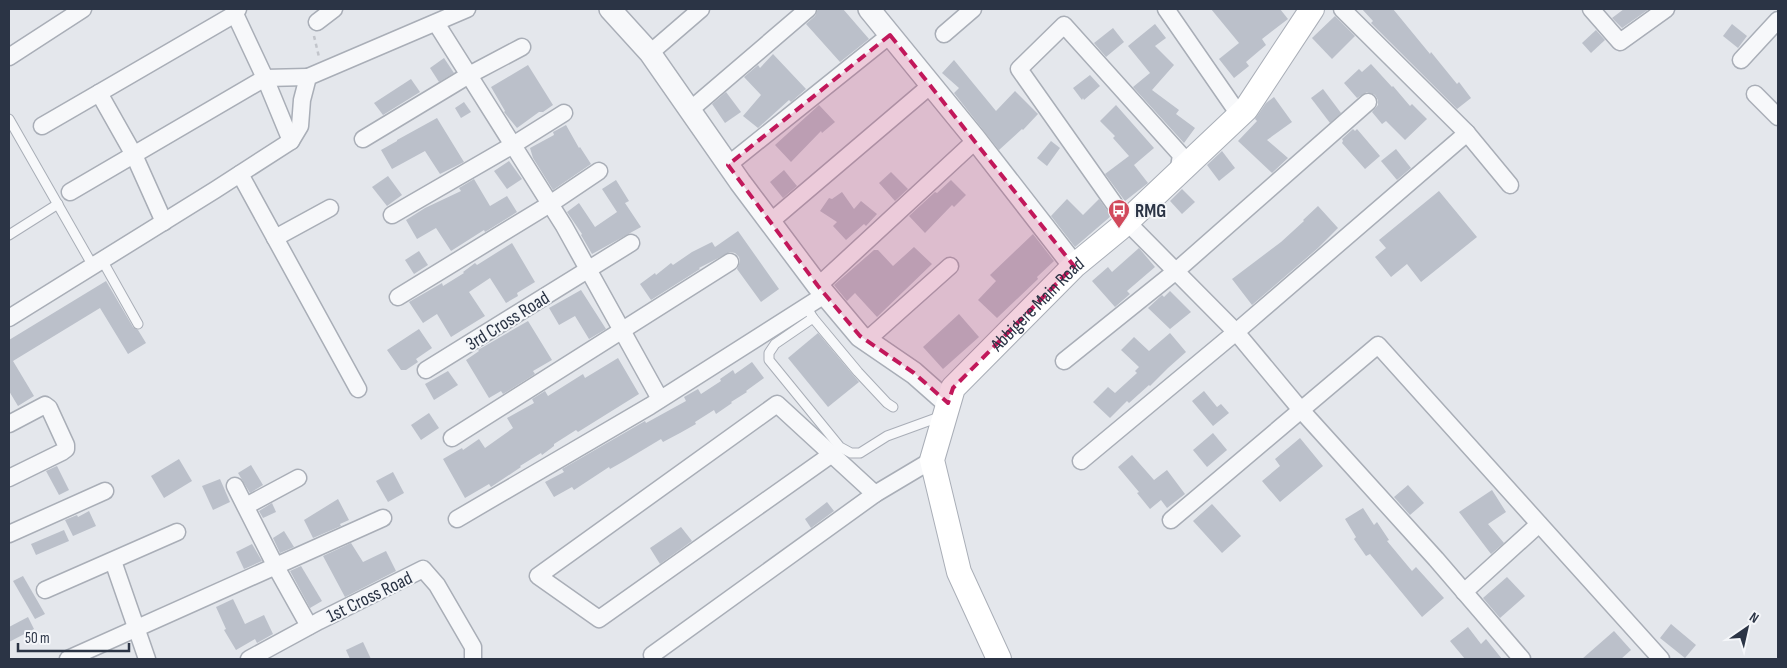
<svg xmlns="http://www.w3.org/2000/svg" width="1787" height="668" viewBox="0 0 1787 668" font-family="'Sofia Sans Condensed',sans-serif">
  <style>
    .building { fill: #bbc0ca }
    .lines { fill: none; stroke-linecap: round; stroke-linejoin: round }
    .service-casing { stroke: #a9aeb7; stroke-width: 11 }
    .minor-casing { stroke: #a9aeb7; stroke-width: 19 }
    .tertiary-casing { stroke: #a9aeb7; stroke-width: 24 }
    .secondary-casing { stroke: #a9aeb7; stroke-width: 26 }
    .path { stroke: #c2c5cb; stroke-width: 2.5; stroke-dasharray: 4 4; stroke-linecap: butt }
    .service { stroke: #f7f8fa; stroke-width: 9 }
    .minor { stroke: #f7f8fa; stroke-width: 16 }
    .tertiary { stroke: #f7f8fa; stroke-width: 21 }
    .secondary { stroke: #fff; stroke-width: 24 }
    .marked { fill: #c2185b; fill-opacity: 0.2; stroke: #c2185b; stroke-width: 4; stroke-dasharray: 10 6; stroke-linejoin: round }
    .labels { text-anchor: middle; stroke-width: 4; stroke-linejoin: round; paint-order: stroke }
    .poi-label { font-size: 19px; font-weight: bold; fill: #2b3445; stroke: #f4f6f9; text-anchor: start }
    .street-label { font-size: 19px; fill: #2b3445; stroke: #f4f6f9 }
  </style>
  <rect width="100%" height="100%" fill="#e4e7ec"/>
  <g class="building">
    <path d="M818,9H843L869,39L840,62L806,24L815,16Z"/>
    <path d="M1211,9H1280L1288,19L1262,39L1266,45L1246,62L1249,66L1234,78L1219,59L1239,43Z"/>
    <path d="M1362,9H1393L1430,54L1431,52L1457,84L1459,82L1471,98L1457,109L1371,23L1373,21Z"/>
    <path d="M1624,9H1649L1622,28L1612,18Z"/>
    <path d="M1335,16L1355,36L1332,59L1312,38Z"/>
    <path d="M1155,24L1166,38L1155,46L1174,65L1152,90L1179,110L1176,114L1195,128L1184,143L1133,87L1150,73L1128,46Z"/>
    <path d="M1732,24L1747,36L1738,48L1723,36Z"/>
    <path d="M1113,28L1124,42L1106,57L1094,43Z"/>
    <path d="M1596,30L1605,40L1591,53L1582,43Z"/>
    <path d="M773,54L806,89L791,102L789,100L758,128L743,116L761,95L744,77L758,65L760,68Z"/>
    <path d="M444,58L454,73L439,82L430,68Z"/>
    <path d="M954,60L996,111L1015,91L1038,114L1023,130L1022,129L999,150L954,93L959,88L942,73Z"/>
    <path d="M1371,64L1392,87L1393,86L1410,106L1412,104L1427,119L1405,140L1386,121L1382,124L1372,112L1378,105V100L1375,95L1367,92L1357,98L1344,83L1359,69L1362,72Z"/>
    <path d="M528,65L553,105L543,112H539L517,128L504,112L505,111L491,87Z"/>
    <path d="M1090,75L1100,86L1084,100L1083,98L1082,100L1073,88Z"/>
    <path d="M411,79L420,92L383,115L374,103Z"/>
    <path d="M1323,89L1341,113L1330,123L1311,98Z"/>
    <path d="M726,92L741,112L725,123L712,104Z"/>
    <path d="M1274,97L1292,122L1267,140L1288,158L1272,173L1238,141L1257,121L1255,119L1266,103Z"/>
    <path d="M464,102L471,112L461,118L455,108Z"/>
    <path d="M819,105L835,122L822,133L821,131L791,162L775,145Z"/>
    <path d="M1116,105L1154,148L1134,165L1148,183L1125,201L1105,174L1129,156L1113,138L1115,136L1100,121Z"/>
    <path d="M437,118L464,162L440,174L425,151L392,169L381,150L397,141V140Z"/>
    <path d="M566,125L579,148L580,147L591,164L553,190L533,158L530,148L554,135L553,132Z"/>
    <path d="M1353,129L1355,131L1357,129L1380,156L1365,169L1342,143L1343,141L1342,139Z"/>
    <path d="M1051,141L1060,148L1047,166L1037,158Z"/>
    <path d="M1396,149L1411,168L1397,180L1381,161Z"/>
    <path d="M1222,151L1235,168L1219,181L1207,165Z"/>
    <path d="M509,161L522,179L507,189L494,171Z"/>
    <path d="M784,170L797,186L783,198L770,182Z"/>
    <path d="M891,172L908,189L895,201L879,183Z"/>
    <path d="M388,176L402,195L387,206L372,187Z"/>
    <path d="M474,179L490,206L507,196L517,212L485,232L484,230L451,251L436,228L417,239L406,220L425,208L461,191L459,188Z"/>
    <path d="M616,180L629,201L625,203L641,227L592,254L581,235L582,234L567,212L579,203L595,227L617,212L602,189Z"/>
    <path d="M951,180L966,195L954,207L952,205L925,233L909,216L935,192L937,193Z"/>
    <path d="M1182,189L1195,202L1182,214L1170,201Z"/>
    <path d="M1439,191L1477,237L1421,282L1407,264L1391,277L1375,257L1386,248L1379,240Z"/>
    <path d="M842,192L854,209L861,201L877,214L866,226L864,224L846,240L833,226L837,222L820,211L829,198L832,199Z"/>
    <path d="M1067,199L1083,215L1099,199L1111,216L1075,247L1051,216Z"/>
    <path d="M1318,206L1338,228L1318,248L1252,305L1232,279L1281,242L1304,221L1303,220Z"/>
    <path d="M738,231L779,289L761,302L737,269L740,262L739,257L735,253L730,252L699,268L700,269L651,300L640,284L655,273L656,275L671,263L673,265L692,252L712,242L715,247Z"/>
    <path d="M1033,234L1054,261L1037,277L1038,279L997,318L978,300L996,281L990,275Z"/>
    <path d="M512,243L535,282L517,293L518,296L506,303L490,278L469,292L485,316L451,337L437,314L423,323L409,302L442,283L443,286L464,273L463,272L475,263L477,265Z"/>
    <path d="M914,247L932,264L877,317L855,293L847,301L834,285L874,250H878L893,266Z"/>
    <path d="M1139,248L1155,267L1127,291L1130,294L1115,307L1092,281L1108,267L1112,272Z"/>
    <path d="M419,251L428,265L414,274L405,260Z"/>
    <path d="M106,281L133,327L138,330L146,343L128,354L100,308L13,361L34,396L18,406L9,391V340Z"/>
    <path d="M581,290L606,329L589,339L575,316L559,325L549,308Z"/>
    <path d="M1170,291L1191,312L1170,329L1148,308L1162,295L1164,297Z"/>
    <path d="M959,314L979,337L943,369L923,347Z"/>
    <path d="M528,321L552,360L533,371L535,374L503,394L501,391L489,398L466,360L479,351L478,350Z"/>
    <path d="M419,329L432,348L416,359L418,362L406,370H401L387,350Z"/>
    <path d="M818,333L859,382L828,407L788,358Z"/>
    <path d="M1170,333L1186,352L1168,368L1150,386L1149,385L1129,403L1127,401L1110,418L1093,402L1108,387L1115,393L1137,373L1135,371L1139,367L1121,350L1134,337L1149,351Z"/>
    <path d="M618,358L639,394L578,432L576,430L554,444V446L542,455L541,453L520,466L521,467L491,487L489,484L465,498L443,459L462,448L463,450L479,439L485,448L513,428L507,418L534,403L532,399L545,391L548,396L583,374L585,378Z"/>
    <path d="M752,362L764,378L746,391L747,392L731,402L732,403L716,414L714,410L695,422L696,424L680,433L663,442L661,439L626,460L610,469L609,467L574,490L572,487L554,497L545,482L564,472L562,469L645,421L646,423L686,401L684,397L698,389L701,394L721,381L720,379L733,370L735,374Z"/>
    <path d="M448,371L458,385L434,400L425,384Z"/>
    <path d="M1204,391L1217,407L1221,404L1229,413L1213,426L1192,401Z"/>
    <path d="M429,413L439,428L421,440L411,425Z"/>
    <path d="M1213,433L1227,450L1207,467L1193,450Z"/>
    <path d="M1300,438L1323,466L1280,502L1262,481L1280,466L1275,459Z"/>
    <path d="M1132,455L1154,480L1167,470L1185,494L1167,508L1161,500L1150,509L1137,493L1139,492L1118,467Z"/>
    <path d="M179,459L192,481L164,498L151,476Z"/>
    <path d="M251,465L263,485L250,493L238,473Z"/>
    <path d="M57,466L69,490L59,495L46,471Z"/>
    <path d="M393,472L404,493L388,502L376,481Z"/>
    <path d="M220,479L230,502L213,510L202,486Z"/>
    <path d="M1408,485L1424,503L1410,515L1394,497Z"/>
    <path d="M1492,490L1506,512L1488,524L1504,543L1491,554L1459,512Z"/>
    <path d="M338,499L349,520L340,524L341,526L313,538L304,520Z"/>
    <path d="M827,502L834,511L811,528L805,519Z"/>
    <path d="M272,503L276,512L263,518L259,511Z"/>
    <path d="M1212,504L1241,536L1222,553L1193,521Z"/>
    <path d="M1363,508L1374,525L1377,522L1389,540L1387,541L1412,571L1416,567L1444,598L1422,617L1370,554L1366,556L1354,539L1356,537L1345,519Z"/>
    <path d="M89,511L96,526L73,536L65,520L77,515L78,517Z"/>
    <path d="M681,527L692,541L660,564L650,548Z"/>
    <path d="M64,530L69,541L36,555L31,544Z"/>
    <path d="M284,531L294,547L280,553L273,538Z"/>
    <path d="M351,543L363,562L386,551L396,571L345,597L323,556Z"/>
    <path d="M252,544L262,561L244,569L236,552Z"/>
    <path d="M301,566L322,601L310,608L290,571Z"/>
    <path d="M23,576L45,614L35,619L13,581Z"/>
    <path d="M1507,577L1525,596L1500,618L1483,598Z"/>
    <path d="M233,599L245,624L264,615L273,634L257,643L255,639L236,650L224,630L226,629L216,607Z"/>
    <path d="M28,617L34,629L9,642V627Z"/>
    <path d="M1671,624L1696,645L1685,658L1660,638Z"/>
    <path d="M1468,627L1481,644L1486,639L1502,659H1465L1450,641Z"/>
    <path d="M1614,631L1631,650L1621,659H1582Z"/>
    <path d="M363,642L371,659H350L346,650Z"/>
  </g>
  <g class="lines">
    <g class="service-casing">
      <g id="service">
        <path d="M9,119L93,266"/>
        <path d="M9,235L58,204"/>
        <path d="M102,260L138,324"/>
        <path d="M806,306L813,318L775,344L769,353V360L840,447L851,453H860L887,436L942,416"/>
        <path d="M813,318L858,372L887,403L893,407"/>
      </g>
    </g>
    <g class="minor-casing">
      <g id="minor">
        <path d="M238,9L235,14L265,78L291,141"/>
        <path d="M1166,9L1240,116"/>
        <path d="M1591,9L1620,42L1666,9"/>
        <path d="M317,22L334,9"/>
        <path d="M436,23L564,226L660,399"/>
        <path d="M944,34L973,9"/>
        <path d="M650,53L701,9"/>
        <path d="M9,57L83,9"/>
        <path d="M1741,60L1778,20"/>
        <path d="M1755,94L1778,117"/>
        <path d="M690,110L808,9"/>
        <path d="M42,126L99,93"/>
        <path d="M1467,133L1510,185"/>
        <path d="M363,139L469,75L522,47"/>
        <path d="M728,165L890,35"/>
        <path d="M240,174L358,389"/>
        <path d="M1178,174L1181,155L1064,25L1019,69L1127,222L1236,332L1301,410L1436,559L1522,659"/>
        <path d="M70,192L265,78L308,77"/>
        <path d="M392,215L513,145L564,113"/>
        <path d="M164,222L134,155L99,93L235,14"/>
        <path d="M770,222L931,85"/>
        <path d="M275,238L330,208"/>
        <path d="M818,286L976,140"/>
        <path d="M398,297L550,204L599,171"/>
        <path d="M9,318L215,190L291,141L300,126L302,100L308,77L467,9"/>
        <path d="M867,340L950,266"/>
        <path d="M1064,361L1176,271L1368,102"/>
        <path d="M426,370L631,243"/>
        <path d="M9,424L45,405L49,408L66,445V449L62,452L9,478"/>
        <path d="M452,438L730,262"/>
        <path d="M832,454L599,619L538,576L777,404L875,494"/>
        <path d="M1081,461L1236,332L1467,133L1342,9"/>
        <path d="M235,486L276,567L309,626"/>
        <path d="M246,506L298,478"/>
        <path d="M457,519L650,406L826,294"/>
        <path d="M1171,520L1378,345L1661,659"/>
        <path d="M9,534L105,491"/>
        <path d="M113,561L147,659"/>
        <path d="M45,590L177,532"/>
        <path d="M1464,592L1539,524"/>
        <path d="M652,655L875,494L932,460"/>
        <path d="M68,659L383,518"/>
        <path d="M249,659L319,621L423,569L437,585L473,647V659"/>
      </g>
    </g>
    <g class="tertiary-casing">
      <g id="tertiary">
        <path d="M610,9L650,53L740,182L818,286L860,336L914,373L948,403"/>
        <path d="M869,9L976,140L1074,266"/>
      </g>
    </g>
    <g class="secondary-casing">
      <g id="secondary">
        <path id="s1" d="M999,659L959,572L932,460L953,388L1074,266L1119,229L1246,109L1312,9"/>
      </g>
    </g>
    <path class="path" d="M314,36L319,57"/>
    <use href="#service" class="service"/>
    <use href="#minor" class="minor"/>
    <use href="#tertiary" class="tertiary"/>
    <use href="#secondary" class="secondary"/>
  </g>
  <path class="marked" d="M890,35L1074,266L953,388L948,403L914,373L860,336L818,286L728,165Z"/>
  <defs>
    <g id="bus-pin" transform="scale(1.125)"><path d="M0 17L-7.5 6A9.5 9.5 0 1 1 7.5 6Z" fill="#d1495b" stroke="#f4f6f9"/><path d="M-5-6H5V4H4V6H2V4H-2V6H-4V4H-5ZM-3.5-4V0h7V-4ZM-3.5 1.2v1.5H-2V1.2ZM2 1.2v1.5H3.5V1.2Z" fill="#fff"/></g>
  </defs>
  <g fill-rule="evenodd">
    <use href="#bus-pin" x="1119" y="210"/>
  </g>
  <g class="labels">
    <g class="poi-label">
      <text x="1135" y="217">RMG</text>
    </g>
    <g class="street-label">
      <text dy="7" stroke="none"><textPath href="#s1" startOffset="405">Abbigere Main Road</textPath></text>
      <text transform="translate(507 320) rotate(-32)" y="7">3rd Cross Road</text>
      <text transform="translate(369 596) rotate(-26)" y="7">1st Cross Road</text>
    </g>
  </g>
  <rect width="1787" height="668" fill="none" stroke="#2b3445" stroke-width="20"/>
  <g transform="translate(1747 628) rotate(34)" stroke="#f4f6f9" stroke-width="4" paint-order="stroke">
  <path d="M0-4L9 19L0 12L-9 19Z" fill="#2b3445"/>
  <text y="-8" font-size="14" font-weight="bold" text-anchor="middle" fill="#2b3445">N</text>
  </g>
  <path d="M18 643v8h111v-8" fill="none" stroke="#2b3445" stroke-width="2.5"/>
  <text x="25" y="643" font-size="15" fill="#2b3445" stroke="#f4f6f9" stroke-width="4" paint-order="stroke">50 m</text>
</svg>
